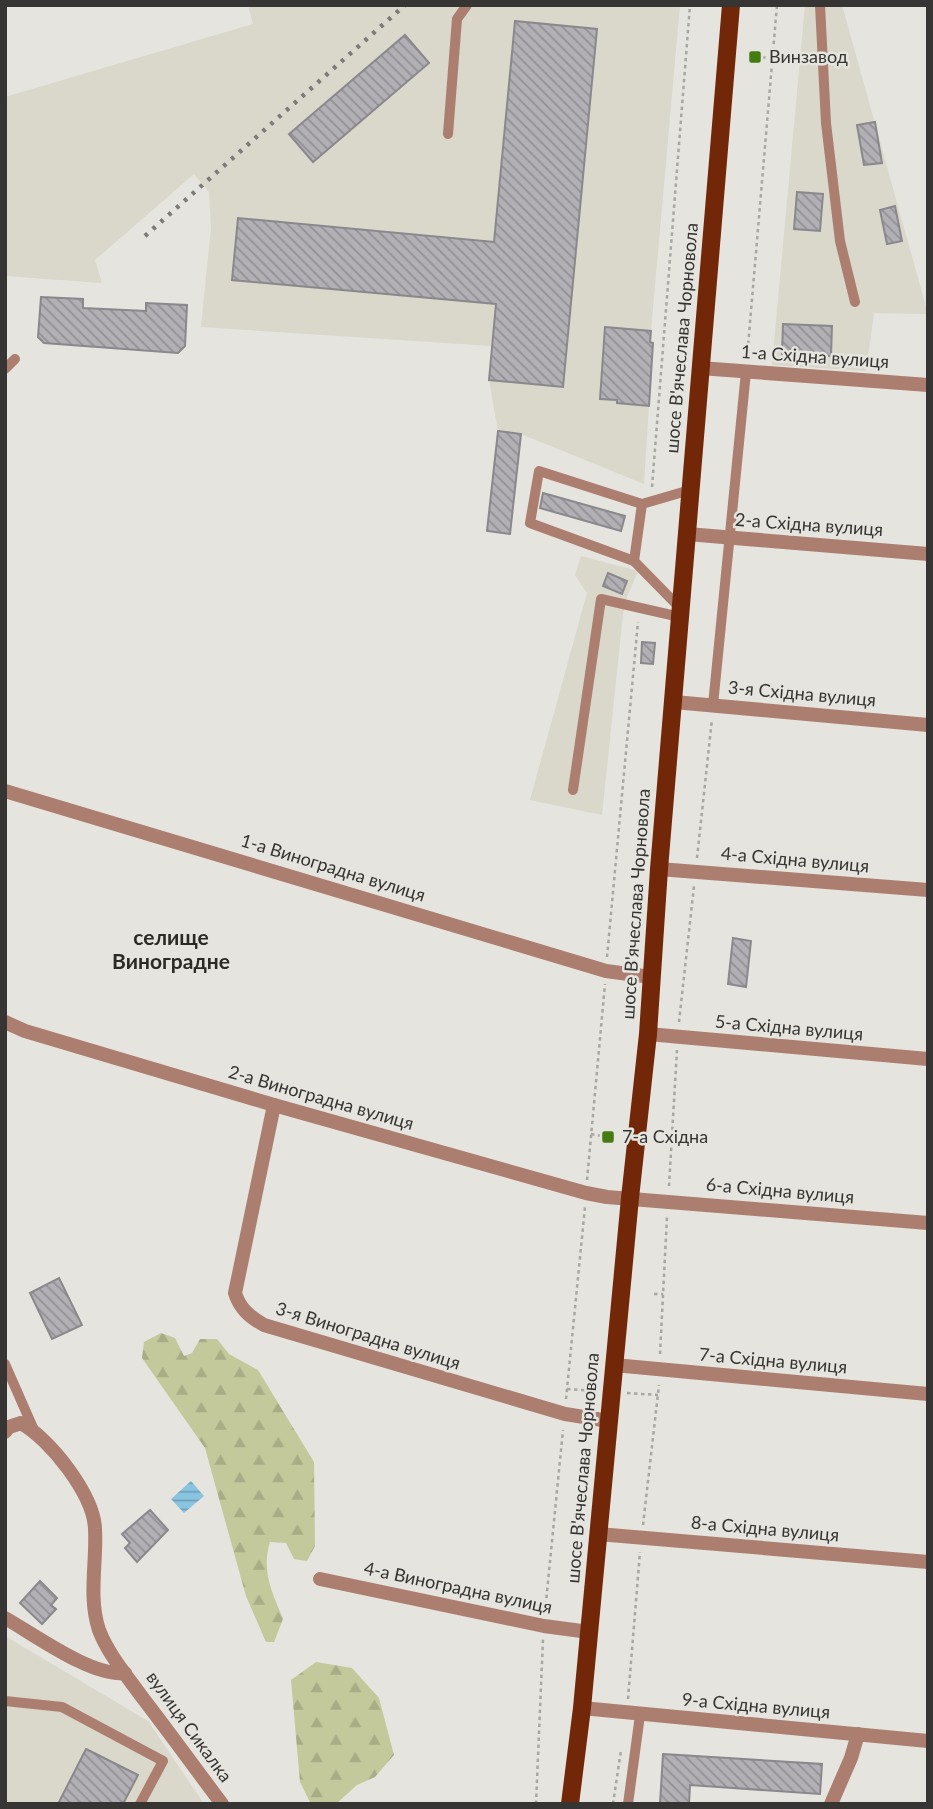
<svg xmlns="http://www.w3.org/2000/svg" width="933" height="1809" viewBox="0 0 933 1809" font-family="Lato,sans-serif">
  <style>
    .built { fill: #dad7cb }
    .forest { fill: url(#forest-firs) }
    .water { fill: url(#water-rules) }
    .building { fill: url(#building-back-hatch); stroke: #8a888c; stroke-width: 2 }
    .lines { fill: none; stroke-linecap: round; stroke-linejoin: round }
    .path { stroke: #a8a7a2; stroke-width: 2.5; stroke-dasharray: 3.5 3.5; stroke-linecap: butt }
    .lane { stroke: #ab7e6f; stroke-width: 10 }
    .street { stroke: #ab7e6f; stroke-width: 14 }
    .primary { stroke: #722708; stroke-width: 18 }
    .rail { stroke: #7c7b77; stroke-width: 4.5; stroke-dasharray: 3.5 7; stroke-linecap: butt }
    .poi-dot { fill: #447c12; stroke: #e5e4de; stroke-width: 2.5 }
    .labels { text-anchor: middle; stroke-width: 5; stroke-linejoin: round; paint-order: stroke }
    .poi-label { font-size: 18px; fill: #363533; stroke: #e5e4de; text-anchor: start }
    .street-label { font-size: 18px; fill: #363533; stroke: #e5e4de }
    .quarter-label { font-size: 21px; font-weight: bold; fill: #2b2a26; stroke: #e5e4de }
  </style>
  <defs>
    <pattern id="forest-firs" width="22" height="20" patternUnits="userSpaceOnUse" patternTransform="scale(1.75)"><rect width="22" height="20" fill="#c3c99a"/><path d="M5 1l3.5 6h-7zM16 11l3.5 6h-7z" fill="#a8ad85"/></pattern>
    <pattern id="water-rules" width="6" height="5" patternUnits="userSpaceOnUse" patternTransform="scale(1.75)"><rect width="6" height="5" fill="#89c4e1"/><path d="M0 2.5h6" fill="none" stroke="#71a0b7"/></pattern>
    <pattern id="building-back-hatch" width="6" height="6" patternUnits="userSpaceOnUse" patternTransform="scale(1.75)"><rect width="6" height="6" fill="#b3b0b5"/><path d="M-1 5l2 2M0 0l6 6M5-1l2 2" fill="none" stroke="#929094"/></pattern>
  </defs>
  <rect width="100%" height="100%" fill="#e5e4de"/>
  <g class="built">
    <path d="M248,5H680L650,342L653,343L644,484L521,434L498,431L489,380L492,346L201,327L211,228L209,192L194,174L95,260L102,283L5,276V97L253,24Z"/>
    <path d="M805,5H842L928,314L874,313L866,371L772,365Z"/>
    <path d="M581,556L638,571L627,597L623,614L602,815L530,800L587,593L575,575Z"/>
    <path d="M5,1636L148,1721L204,1804H5Z"/>
  </g>
  <g class="forest">
    <path d="M161,1333L175,1338L184,1356L192,1353L200,1339H217L229,1354L258,1370L314,1462L315,1546L307,1561L294,1559L286,1543L270,1542C261,1571 272,1592 283,1619L274,1642H266L246,1596L205,1448L142,1358L144,1342Z"/>
    <path d="M316,1662L352,1668L379,1698L394,1755L375,1777L357,1785L336,1804H311L300,1782L291,1680Z"/>
  </g>
  <path class="water" d="M191,1481L204,1496L184,1513L171,1499Z"/>
  <g class="building">
    <path d="M515,21L597,29L563,387L489,380L496,304L232,280L238,218L494,242Z"/>
    <path d="M405,35L429,63L313,162L289,134Z"/>
    <path d="M875,122L882,163L864,165L857,125Z"/>
    <path d="M797,192L823,194L820,231L794,229Z"/>
    <path d="M895,206L902,241L887,244L880,210Z"/>
    <path d="M41,297L83,299V308L146,311V303L187,305L185,346L178,353L44,343L38,337Z"/>
    <path d="M783,324L832,326L831,356L782,354Z"/>
    <path d="M605,327L651,331L650,342L653,343L649,406L617,403V400L600,399Z"/>
    <path d="M498,431L521,434L510,534L487,531Z"/>
    <path d="M543,493L625,516L621,531L540,508Z"/>
    <path d="M608,573L627,581L622,594L603,586Z"/>
    <path d="M642,642L655,643L653,664L641,663Z"/>
    <path d="M733,938L751,941L746,987L728,984Z"/>
    <path d="M59,1278L82,1325L52,1339L30,1293Z"/>
    <path d="M150,1510L168,1530L137,1562L125,1548L130,1543L122,1534Z"/>
    <path d="M40,1581L57,1598L51,1605L56,1609L42,1624L20,1603Z"/>
    <path d="M86,1749L138,1775L123,1804H58Z"/>
    <path d="M663,1754L822,1764L820,1794L690,1785L689,1804H660Z"/>
  </g>
  <g class="lines">
    <g class="path">
      <path d="M755,57L773,58"/>
      <path d="M747,358L777,5"/>
      <path d="M652,487L690,5"/>
      <path d="M697,858L712,719"/>
      <path d="M607,957L638,622"/>
      <path d="M679,1022L694,886"/>
      <path d="M591,1134L608,1137"/>
      <path d="M587,1180L605,984"/>
      <path d="M669,1186L677,1050"/>
      <path d="M654,1294H663"/>
      <path d="M660,1354L667,1217"/>
      <path d="M567,1389L594,1391"/>
      <path d="M627,1393L658,1395"/>
      <path d="M566,1399L585,1207"/>
      <path d="M643,1525L659,1385"/>
      <path d="M545,1612L563,1430"/>
      <path d="M628,1699L640,1552"/>
      <path d="M536,1804L543,1639"/>
      <path d="M613,1804L621,1750"/>
    </g>
    <g class="lane">
      <path d="M820,5L826,123L840,241L855,302"/>
      <path d="M448,134L457,19L467,5"/>
      <path d="M5,369L15,359"/>
      <path d="M634,561L530,523L539,471L642,504"/>
      <path d="M681,609L634,561L642,504L690,490"/>
      <path d="M713,705L746,372"/>
      <path d="M573,790L601,599L680,617"/>
      <path d="M5,1364L34,1430"/>
      <path d="M5,1701L62,1707L163,1761L140,1804"/>
      <path d="M628,1804L640,1715"/>
    </g>
    <g class="street">
      <path d="M700,368L928,385"/>
      <path d="M687,534L928,554"/>
      <path d="M674,702L928,725"/>
      <path d="M5,791L606,971L651,977"/>
      <path d="M659,869L928,890"/>
      <path d="M5,1022L25,1031L274,1105L586,1193L607,1197L928,1223"/>
      <path d="M648,1034L928,1059"/>
      <path d="M274,1105L235,1293C240,1309 250,1317 264,1325L565,1414L609,1421"/>
      <path d="M614,1365L928,1394"/>
      <path d="M5,1432L9,1427L21,1423C50,1439 94,1495 95,1529C97,1562 88,1597 99,1630C108,1654 127,1676 142,1697C169,1732 195,1768 222,1804"/>
      <path d="M598,1534L928,1562"/>
      <path d="M320,1579L544,1626L589,1632"/>
      <path d="M5,1618C35,1635 92,1677 125,1673"/>
      <path d="M582,1708L928,1741"/>
      <path d="M831,1804L851,1758L858,1734"/>
    </g>
    <path class="primary" d="M570,1804L582,1708L630,1198L648,1034L659,869L731,5"/>
    <path class="rail" d="M145,236L405,5"/>
  </g>
  <g class="poi-dot">
    <rect x="748" y="50" width="14" height="14" rx="3.5"/>
    <rect x="601" y="1130" width="14" height="14" rx="3.5"/>
  </g>
  <g class="labels">
    <g class="poi-label">
      <text x="769" y="63">Винзавод</text>
      <text x="622" y="1143">7-а Східна</text>
    </g>
    <g class="street-label">
      <text transform="translate(682 338) rotate(-85)" y="6">шосе В'ячеслава Чорновола</text>
      <text transform="translate(815 357) rotate(4)" y="6">1-а Східна вулиця</text>
      <text transform="translate(809 525) rotate(4)" y="6">2-а Східна вулиця</text>
      <text transform="translate(802 694) rotate(5)" y="6">3-я Східна вулиця</text>
      <text transform="translate(795 860) rotate(5)" y="6">4-а Східна вулиця</text>
      <text transform="translate(333 868) rotate(17)" y="6">1-а Виноградна вулиця</text>
      <text transform="translate(636 904) rotate(-86)" y="6">шосе В'ячеслава Чорновола</text>
      <text transform="translate(789 1028) rotate(5)" y="6">5-а Східна вулиця</text>
      <text transform="translate(321 1098) rotate(16)" y="6">2-а Виноградна вулиця</text>
      <text transform="translate(780 1191) rotate(5)" y="6">6-а Східна вулиця</text>
      <text transform="translate(368 1336) rotate(17)" y="6">3-я Виноградна вулиця</text>
      <text transform="translate(773 1361) rotate(5)" y="6">7-а Східна вулиця</text>
      <text transform="translate(583 1468) rotate(-85)" y="6">шосе В'ячеслава Чорновола</text>
      <text transform="translate(765 1529) rotate(5)" y="6">8-а Східна вулиця</text>
      <text transform="translate(458 1588) rotate(12)" y="6">4-а Виноградна вулиця</text>
      <text transform="translate(756 1706) rotate(5)" y="6">9-а Східна вулиця</text>
      <text transform="translate(189 1727) rotate(54)" y="6">вулиця Сикалка</text>
    </g>
    <g class="quarter-label">
      <text x="171" y="945">селище<tspan x="171" dy="24">Виноградне</tspan></text>
    </g>
  </g>
  <rect width="933" height="1809" fill="none" stroke="#363533" stroke-width="14"/>
</svg>
